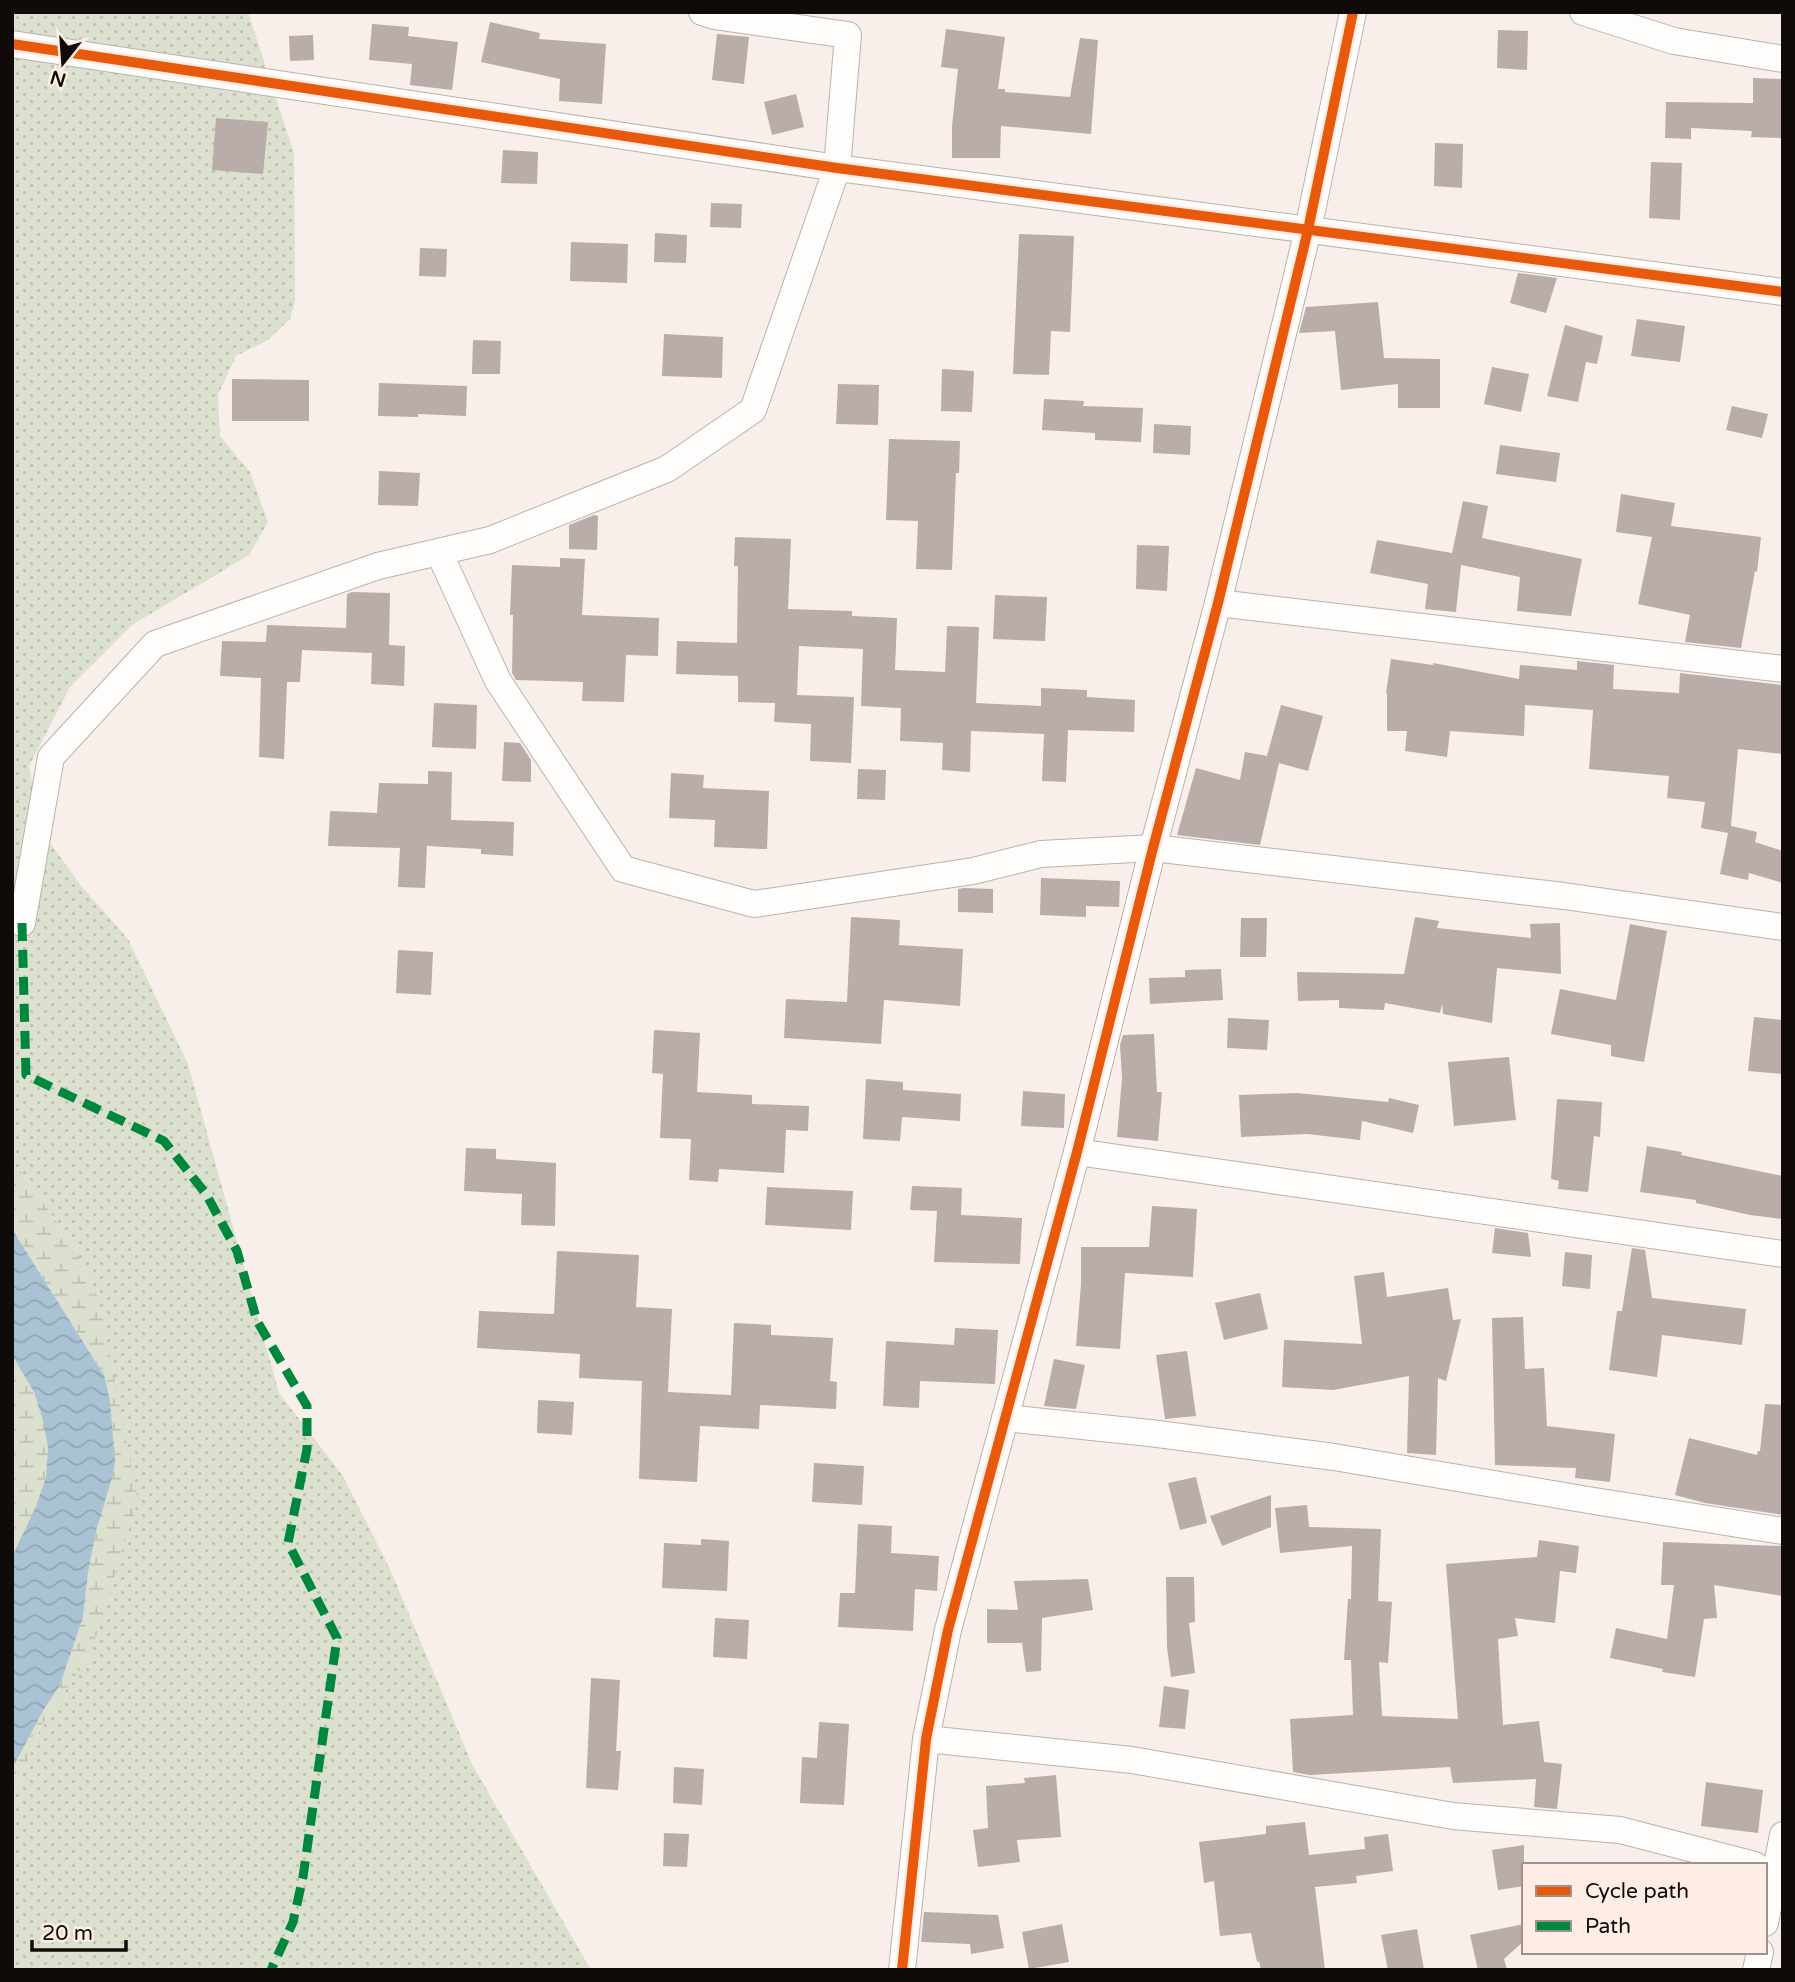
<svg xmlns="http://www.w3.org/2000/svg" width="1795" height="1982" viewBox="0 0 1795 1982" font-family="'Varela Round',sans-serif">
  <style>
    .grass { fill: url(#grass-dots) }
    .wetland { fill: url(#wetland-marsh) }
    .water { fill: url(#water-waves) }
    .building { fill: #b9aca9 }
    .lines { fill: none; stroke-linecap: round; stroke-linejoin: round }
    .street-casing { stroke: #b9b2ae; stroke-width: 28 }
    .street { stroke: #fefdfc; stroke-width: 26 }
    .quiet { stroke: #00873e; stroke-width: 9; stroke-dasharray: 18 9; stroke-linecap: butt }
    .cycleway-casing { stroke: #feede4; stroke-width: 15 }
    .cycleway { stroke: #e8590c; stroke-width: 10 }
  </style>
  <defs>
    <pattern id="grass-dots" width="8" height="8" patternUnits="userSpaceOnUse" patternTransform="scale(1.75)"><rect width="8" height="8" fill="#dce1cf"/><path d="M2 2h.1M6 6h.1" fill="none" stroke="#bcc0b0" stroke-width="1.8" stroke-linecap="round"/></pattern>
    <pattern id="wetland-marsh" width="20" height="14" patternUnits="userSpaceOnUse" patternTransform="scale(1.75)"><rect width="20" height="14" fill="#dce1cf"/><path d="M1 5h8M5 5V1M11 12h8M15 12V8" fill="none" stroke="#bcc0b0"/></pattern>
    <pattern id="water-waves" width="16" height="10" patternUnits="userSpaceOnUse" patternTransform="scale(1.75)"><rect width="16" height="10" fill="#aac3d4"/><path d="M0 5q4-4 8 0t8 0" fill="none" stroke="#91a6b4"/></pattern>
  </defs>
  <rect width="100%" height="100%" fill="#f8efea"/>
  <path class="grass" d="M12,12H248L294,153L295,279V301L290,319L268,340L236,356L218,395L220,436L250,472L268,522L249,555L132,625L70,687L29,766L36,806L48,840L82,887L128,939L188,1064L279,1393L343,1476L389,1567L473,1766L591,1970H12V1801L41,1726L90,1655L99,1300L75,1248L24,1175L12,1164Z"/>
  <g class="wetland">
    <path d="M12,1164L24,1175L75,1248L99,1300L138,1500L90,1655L41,1726L12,1801V1769L43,1711L60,1685L83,1617L88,1573L96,1531L113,1475L115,1460L104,1375L12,1229Z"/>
    <path d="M12,1355C19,1367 28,1379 34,1392C45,1417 52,1451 46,1477C40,1505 25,1532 12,1557Z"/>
  </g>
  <path class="water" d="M12,1229L104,1375L110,1401L115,1460L113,1475L96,1531L88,1573L83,1617L60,1685L43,1711L12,1769V1557L37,1504L46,1477L48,1448L43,1420L34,1392L12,1355Z"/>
  <g class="building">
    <path d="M490,22L540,33L539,39L606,44L602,104L559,101L560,79L481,62Z"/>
    <path d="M372,24L409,27L408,36L458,42L452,90L410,85L412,64L369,60Z"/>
    <path d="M946,29L1005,37L998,89H1005V92L1070,97L1080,38L1098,40L1091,134L1001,126L1000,158H952V126L958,69L941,67Z"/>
    <path d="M1498,30L1528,31L1527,70L1497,68Z"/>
    <path d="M717,34L749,37L744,84L712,80Z"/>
    <path d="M313,35L314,60L290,61L289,36Z"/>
    <path d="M1753,78L1783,79V138L1751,137L1752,131L1691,128V139L1665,138L1666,102L1753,103Z"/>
    <path d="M796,94L804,127L772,135L764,102Z"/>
    <path d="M216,118L268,122L263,174L212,170Z"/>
    <path d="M1435,143L1463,144L1462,188L1434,186Z"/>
    <path d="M503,150L538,152L537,184L501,183Z"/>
    <path d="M1651,162L1682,163L1680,220L1649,218Z"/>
    <path d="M711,203L742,204L741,228L710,227Z"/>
    <path d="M655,233L687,235L686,263L654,262Z"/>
    <path d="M1019,234L1074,236L1070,332L1051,331L1049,375L1013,374Z"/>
    <path d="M571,242L628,244L627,283L570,281Z"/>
    <path d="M420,248L447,249L446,277L419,276Z"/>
    <path d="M1518,273L1557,278L1546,313L1510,303Z"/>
    <path d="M1378,302L1384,358L1440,359V408H1398V384L1341,390L1335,331L1299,333L1306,307Z"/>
    <path d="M1637,319L1685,326L1680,362L1631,356Z"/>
    <path d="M1565,325L1603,336L1597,364L1586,362L1578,402L1547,396Z"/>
    <path d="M664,334L723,337L722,378L662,376Z"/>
    <path d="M473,340L501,341L500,374H472Z"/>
    <path d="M1492,367L1529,374L1521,412L1484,404Z"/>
    <path d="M942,369L974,371L972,412L941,411Z"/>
    <path d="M232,379L309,380V421H232Z"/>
    <path d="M379,383L467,386L466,416L418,414V417L378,416Z"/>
    <path d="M838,384L879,385L878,425L836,424Z"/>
    <path d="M1044,399L1084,401L1083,406L1143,408L1141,442L1095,440V433L1042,430Z"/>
    <path d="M1732,406L1768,414L1762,438L1726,430Z"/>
    <path d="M1154,424L1191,426L1190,455L1153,453Z"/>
    <path d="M889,439L960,441L959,473H956L952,570L916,569L918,521L886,520Z"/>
    <path d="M1500,445L1560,453L1556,482L1496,474Z"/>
    <path d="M379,471L420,473L418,506L378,505Z"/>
    <path d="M1621,494L1675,503L1671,526L1761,537L1757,572L1755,571L1741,648L1685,642L1690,615L1638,604L1652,537L1616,532Z"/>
    <path d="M1463,501L1488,506L1482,538L1582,559L1571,616L1517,611L1520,577L1461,565L1456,612L1425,609L1428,584L1370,573L1377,540L1452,553Z"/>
    <path d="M594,515L598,516L597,550L569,549V525Z"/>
    <path d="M735,537L791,539L788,609L852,611V616L897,618L895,670L945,672L947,626L979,627L976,703L1041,706V688L1087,690V697L1135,700L1134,732L1068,730L1066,782L1042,781L1044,734L971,731L970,772L942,770L943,743L900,741L901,708L861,706L863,649L799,646L797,695L854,697L851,763L810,761L811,724L774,722L775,703L738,702V676L676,674L677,641L737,643L738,566H734Z"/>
    <path d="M1137,545L1169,546L1167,591L1136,589Z"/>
    <path d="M560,558L585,559L582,615L659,618L658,656L626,655L624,702L582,701L583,682L516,680L512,673L513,615H510L512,565L560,567Z"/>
    <path d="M352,592L390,593L389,645L405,646L404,686L371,684L372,653L302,650L300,682H287L284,759L259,757L261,678L220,676L222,641L266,642L267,625L346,628L347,594Z"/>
    <path d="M995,595L1047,597L1045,641L993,639Z"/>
    <path d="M1391,659L1433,665V663L1519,679L1520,665L1577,670V661L1614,665L1613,689L1679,693L1680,673L1783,685V754L1738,749L1731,826L1757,832L1755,842L1783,851V883L1749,873L1748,880L1720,874L1728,833L1701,828L1705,802L1667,798L1669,776L1589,769L1593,710L1525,705L1524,736L1450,731L1447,757L1405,751L1407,731H1387V693H1386Z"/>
    <path d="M434,703L477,705L476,749L432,747Z"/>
    <path d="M1281,705L1323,716L1308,771L1279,763L1260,845L1177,835L1196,768L1240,780L1245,752L1267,756Z"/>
    <path d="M504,742L520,743L531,760V782L502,781Z"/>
    <path d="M858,769L886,770L885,800L857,799Z"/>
    <path d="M428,771L452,772L451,820L514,822L513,856L481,854V849L427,846L425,888L398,887L400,848L328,846L330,811L377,813L379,783L428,784Z"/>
    <path d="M671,773L704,775L703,788L769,791L767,849L714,847L715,820L669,818Z"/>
    <path d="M1041,878L1120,881L1119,907L1086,906V917L1040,915Z"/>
    <path d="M964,888L993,889V913L958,912V889Z"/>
    <path d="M851,917L900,920L899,945L963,949L960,1006L884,1000L881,1044L784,1038L786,999L847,1002Z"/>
    <path d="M1415,917L1439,921L1437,928L1531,938L1530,924L1560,923L1561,974L1497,968L1492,1023L1443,1014L1442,1004L1440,1013L1385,1003L1384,1010L1339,1008V1000L1298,1001L1297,972L1404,974Z"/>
    <path d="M1241,918H1267L1266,957H1240Z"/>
    <path d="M1630,924L1667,931L1644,1062L1611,1056V1045L1551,1034L1560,989L1616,1000Z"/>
    <path d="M398,950L433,952L431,995L396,993Z"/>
    <path d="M1221,969L1223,1000L1150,1004L1149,978L1185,977V970Z"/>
    <path d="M1754,1017L1783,1020V1074L1748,1071Z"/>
    <path d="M1228,1018L1269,1020L1267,1050L1227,1048Z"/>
    <path d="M654,1030L700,1033L697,1092L752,1095V1104L809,1106L808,1131L786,1130L784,1173L719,1169L718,1182L689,1180L691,1139L660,1138L663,1074L652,1073Z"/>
    <path d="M1154,1034L1157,1092H1162L1158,1141L1117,1137L1122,1078L1120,1045L1123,1035Z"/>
    <path d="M1509,1057L1516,1120L1454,1126L1448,1062Z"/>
    <path d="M866,1079L903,1082V1090L961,1094L960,1121L902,1117L900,1141L863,1139Z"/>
    <path d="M1023,1091L1065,1094L1064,1128L1021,1126Z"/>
    <path d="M1297,1093L1388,1102L1389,1098L1419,1105L1413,1133L1362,1121L1360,1140L1307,1134L1241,1137L1239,1095Z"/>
    <path d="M1557,1099L1602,1102L1600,1137L1594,1136L1588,1192L1558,1189L1559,1181L1551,1179Z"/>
    <path d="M1647,1146L1682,1152L1681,1155L1783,1176V1219L1750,1215L1696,1203V1200L1640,1192Z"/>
    <path d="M466,1148L496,1149V1159L556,1163L555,1226L521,1225L522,1194L464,1191Z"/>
    <path d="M912,1186L962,1188L961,1215L1022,1218L1020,1264L934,1262L937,1211L910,1210Z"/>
    <path d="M767,1187L853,1191L851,1230L765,1225Z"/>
    <path d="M1152,1206L1197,1209L1193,1277L1125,1273L1120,1349L1076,1346L1081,1284V1247H1149Z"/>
    <path d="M1495,1228L1528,1233L1531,1257L1492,1253Z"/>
    <path d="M1632,1248L1645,1250L1652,1298L1746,1309L1742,1345L1662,1335L1657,1377L1609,1370L1617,1311H1622Z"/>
    <path d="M557,1251L639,1255L636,1307L672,1309L668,1392L731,1395L734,1323L771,1325V1335L833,1338L830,1381L837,1382L836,1409L760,1405L759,1429L700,1426L697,1482L639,1479L642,1381L579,1378L580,1354L477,1348L479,1311L554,1314Z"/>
    <path d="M1565,1252L1592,1255L1590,1289L1562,1286Z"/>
    <path d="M1384,1272L1387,1297L1448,1288L1453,1320L1461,1319L1446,1381L1438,1378L1436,1455L1407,1453L1409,1376L1333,1390L1282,1387L1284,1340L1362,1344L1354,1276Z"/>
    <path d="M1260,1293L1268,1329L1224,1340L1215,1303Z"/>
    <path d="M1523,1317L1525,1369L1544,1368L1547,1426L1615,1434L1610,1482L1575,1478L1576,1468L1495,1465L1492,1318Z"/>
    <path d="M955,1328L998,1330L995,1384L920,1381L919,1408L883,1406L886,1341L954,1345Z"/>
    <path d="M1187,1351L1196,1416L1165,1419L1156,1355Z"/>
    <path d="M1054,1359L1085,1365L1076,1409L1044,1406Z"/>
    <path d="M538,1400L574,1402L572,1435L537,1433Z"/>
    <path d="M1765,1404L1783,1405V1515L1705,1503L1675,1495L1689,1438L1757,1455L1758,1451H1760Z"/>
    <path d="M814,1463L864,1466L862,1505L812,1502Z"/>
    <path d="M1196,1477L1207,1523L1180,1530L1168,1483Z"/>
    <path d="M1271,1495V1527L1222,1546L1210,1516Z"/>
    <path d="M1307,1505L1309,1527L1381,1529L1378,1601L1392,1602L1388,1663L1379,1662L1382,1716L1458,1719L1446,1564L1537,1557L1539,1540L1579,1546L1576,1573L1560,1571L1555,1623L1515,1618L1518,1636L1498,1639L1503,1725L1539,1721L1544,1762L1562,1764L1557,1809L1534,1807L1536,1779L1453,1783L1450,1767L1310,1775L1293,1772L1290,1719L1353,1715L1351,1660H1344L1348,1599H1351L1352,1546L1280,1553L1275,1508Z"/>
    <path d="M858,1524L892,1526L891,1553L939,1556L937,1591L915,1589L913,1631L838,1627L840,1593H855Z"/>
    <path d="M701,1539L729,1541L727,1591L662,1588L664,1543L701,1545Z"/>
    <path d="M1663,1542L1783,1546V1596L1714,1585L1717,1618L1704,1619L1695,1677L1662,1672L1663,1669L1610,1658L1616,1628L1667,1639L1674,1585H1661Z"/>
    <path d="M1166,1577H1194L1195,1622L1189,1623L1195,1673L1171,1677L1167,1647Z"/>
    <path d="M1088,1579L1093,1610L1042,1618L1041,1671L1026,1672L1022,1643H987V1609L1018,1610L1014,1581Z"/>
    <path d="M715,1618L749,1620L747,1659L713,1657Z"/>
    <path d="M591,1678L620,1680L616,1751H621L618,1790L586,1788Z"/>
    <path d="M1164,1686L1189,1690L1185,1729L1159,1727Z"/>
    <path d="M819,1722L849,1724L844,1805L800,1803L802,1757L817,1758Z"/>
    <path d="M674,1767L704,1769L702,1805L673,1803Z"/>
    <path d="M1056,1775L1061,1837L1017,1840L1020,1862L978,1867L973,1830L988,1828L986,1786L1025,1783L1024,1778Z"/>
    <path d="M1706,1782L1763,1790L1758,1833L1701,1826Z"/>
    <path d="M1305,1822L1309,1855L1365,1849L1364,1837L1388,1834L1393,1871L1356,1876L1357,1883L1315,1887L1325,1970H1261L1259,1961L1257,1962L1251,1933L1220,1936L1214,1881L1204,1883L1199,1842L1266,1834V1826Z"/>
    <path d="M664,1833L689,1834L687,1867L663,1866Z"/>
    <path d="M1524,1845V1886L1498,1890L1492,1850Z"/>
    <path d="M924,1912L998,1915L1004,1948L971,1954L970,1944L921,1942Z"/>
    <path d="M1062,1924L1069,1962L1029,1969L1022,1932Z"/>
    <path d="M1524,1924V1941L1504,1959L1507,1970H1478L1470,1935Z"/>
    <path d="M1417,1929L1424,1970H1388L1381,1935Z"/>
  </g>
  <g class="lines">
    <g class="street-casing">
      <g id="street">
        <path d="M1583,12L1674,41L1783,59"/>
        <path d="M12,44L837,168L1783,292"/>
        <path d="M439,552L498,681L623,869L754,904L973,871L1041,854L1153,848L1564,896L1783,927"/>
        <path d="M1218,603L1783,669"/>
        <path d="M22,923L51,757L155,644L378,566L490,540L667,469L753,410L837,168L848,35L714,16L702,12"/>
        <path d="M1077,1152L1783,1254"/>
        <path d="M1005,1418L1150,1433L1334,1457L1594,1501L1783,1531"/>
        <path d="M926,1739L1132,1760L1453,1816L1620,1830L1755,1865"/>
        <path d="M1765,1923L1783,1835"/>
        <path d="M902,1970L926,1739L948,1630L1077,1152L1153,848L1218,603L1308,230L1353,12"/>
        <path d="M1756,1970L1760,1952"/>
      </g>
    </g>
    <use href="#street" class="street"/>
    <path class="quiet" d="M22,923L26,1075L164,1141L206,1194L237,1251L257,1321L307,1406V1449L288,1543L337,1638L303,1877L293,1922L271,1970"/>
    <g class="cycleway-casing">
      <g id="cycleway">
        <path d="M12,44L837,168L1783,292"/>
        <path d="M902,1970L926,1739L948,1630L1077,1152L1153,848L1218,603L1308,230L1353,12"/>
      </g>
    </g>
    <use href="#cycleway" class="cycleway"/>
  </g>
  <rect width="1795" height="1982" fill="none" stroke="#100a08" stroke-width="28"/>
  <rect x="1522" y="1863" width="245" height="91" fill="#feede4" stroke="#9f928c" stroke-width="2"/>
  <rect x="1536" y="1886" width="35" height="10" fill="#e8590c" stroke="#9f928c" stroke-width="2"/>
  <text x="1585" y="1898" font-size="21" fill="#100a08">Cycle path</text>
  <rect x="1536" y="1921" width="35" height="10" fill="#00873e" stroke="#9f928c" stroke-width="2"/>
  <text x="1585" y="1933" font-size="21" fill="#100a08">Path</text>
  <g transform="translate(63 63) rotate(197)" stroke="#feede4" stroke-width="5" paint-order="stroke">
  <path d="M0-5L12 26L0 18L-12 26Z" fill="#100a08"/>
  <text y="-10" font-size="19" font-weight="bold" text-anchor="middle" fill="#100a08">N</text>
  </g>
  <path d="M32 1940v10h94v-10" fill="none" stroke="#100a08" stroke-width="3.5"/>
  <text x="42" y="1940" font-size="21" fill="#100a08" stroke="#feede4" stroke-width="5" paint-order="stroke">20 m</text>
</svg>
